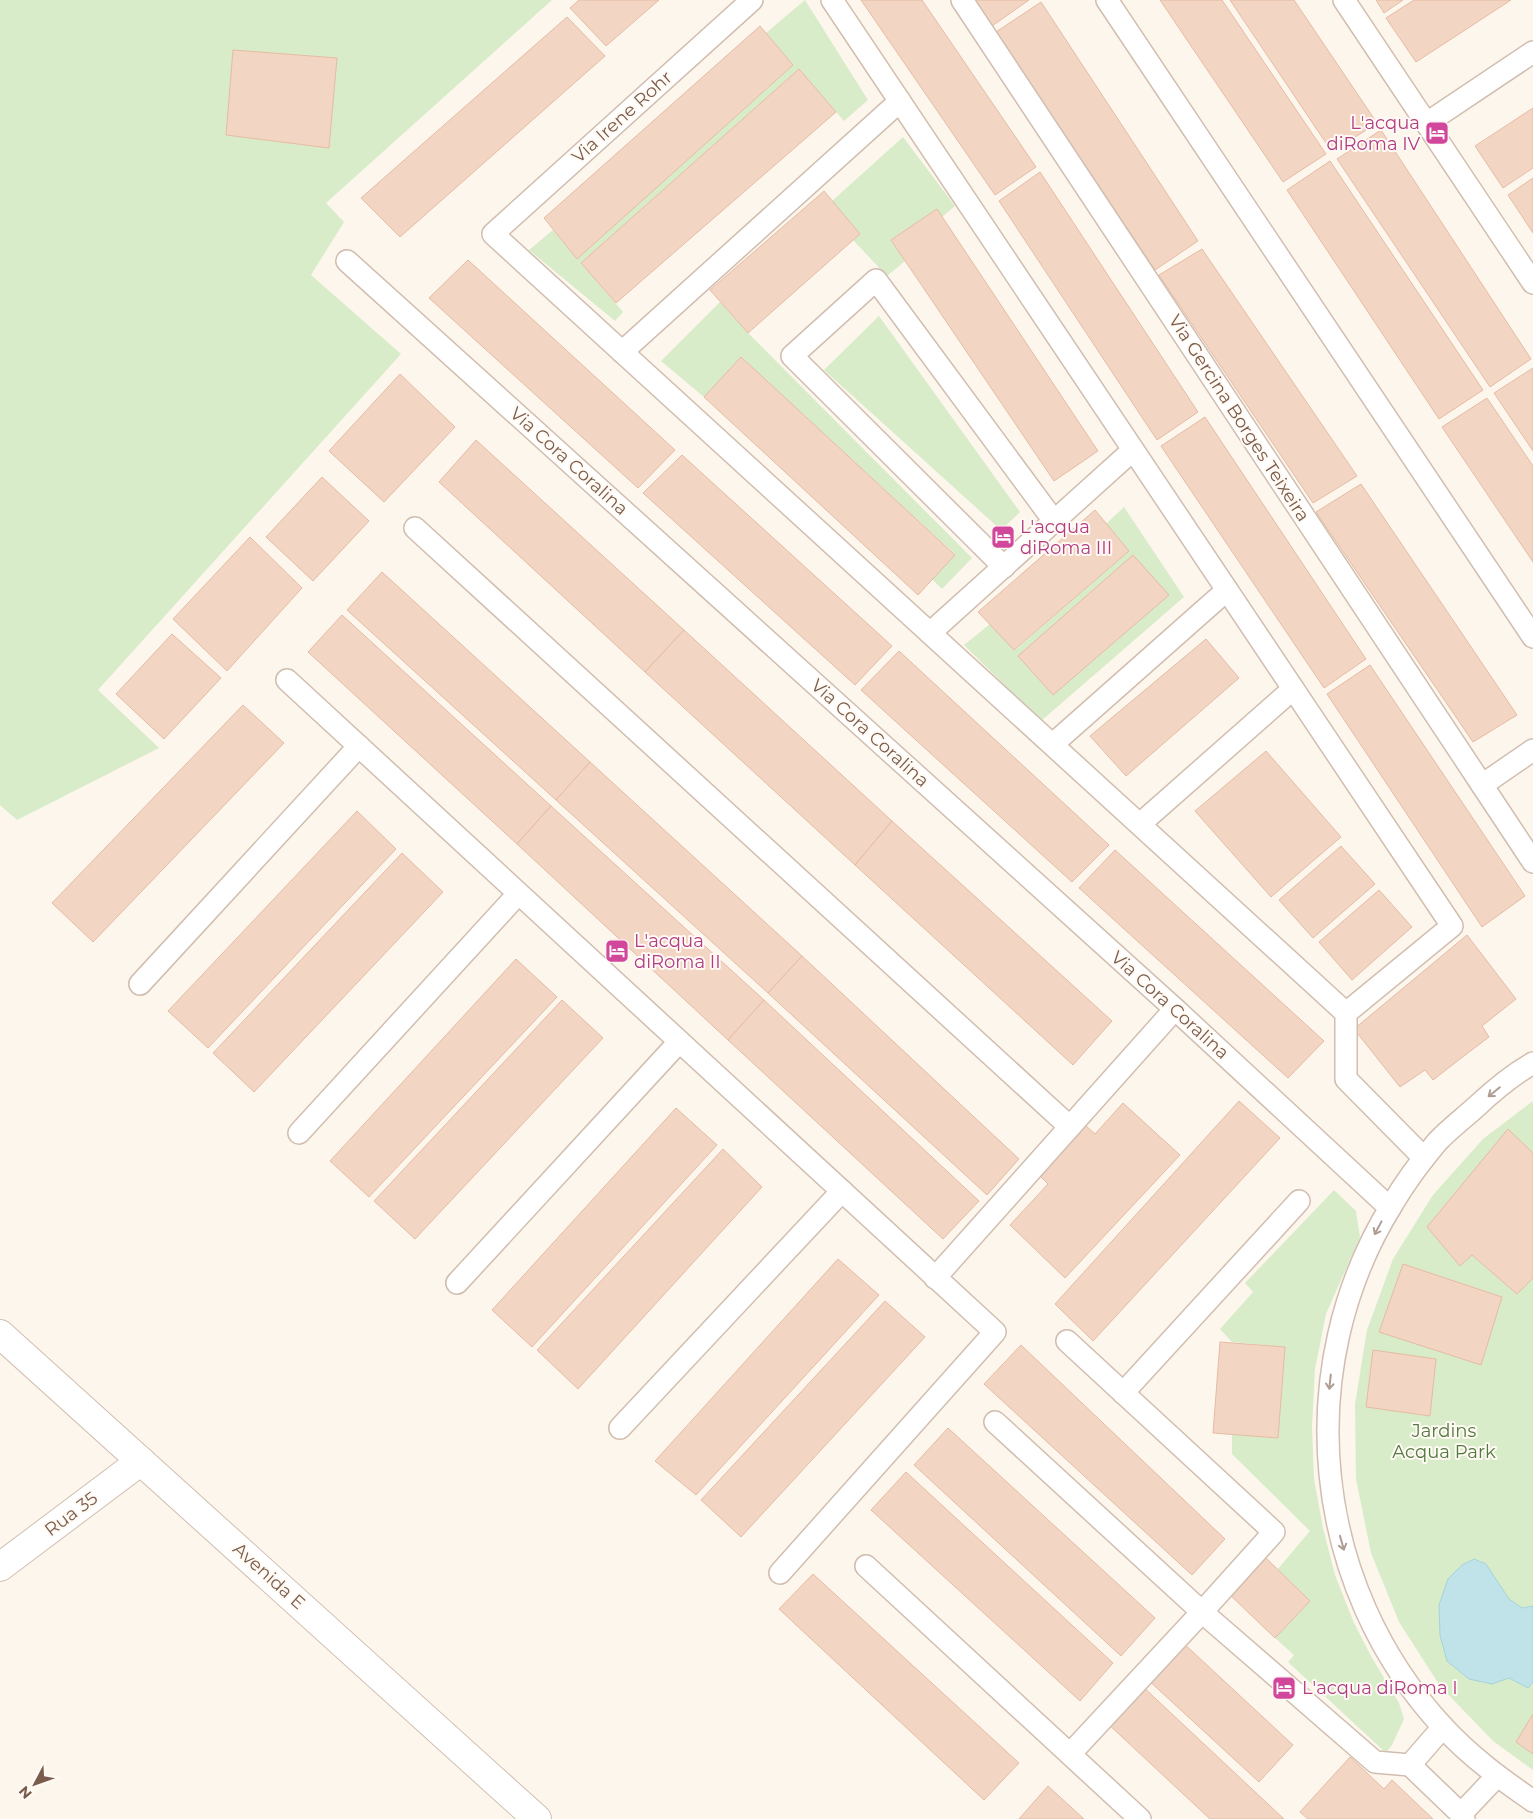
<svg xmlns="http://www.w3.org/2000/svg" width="1533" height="1819" viewBox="0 0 1533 1819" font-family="Montserrat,sans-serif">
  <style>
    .green { fill: #d8ecc9 }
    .water { fill: #bfe3e8; stroke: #a5d3da }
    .building { fill: #f3d5c3; stroke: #e6bba3 }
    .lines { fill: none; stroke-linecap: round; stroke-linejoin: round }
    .service-casing { stroke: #d1beb0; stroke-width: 24 }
    .minor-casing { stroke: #d1beb0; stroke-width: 30 }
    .service { stroke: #fff; stroke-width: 21 }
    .minor { stroke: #fff; stroke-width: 28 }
    .oneway { stroke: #af9d94 }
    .labels { text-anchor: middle; stroke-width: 4; stroke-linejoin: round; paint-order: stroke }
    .street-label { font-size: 18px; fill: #7a5c4d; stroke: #fffaf3 }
    .hotel-label { font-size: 18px; fill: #b23c85; stroke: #fffaf3; text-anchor: start }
    .park-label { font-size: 18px; fill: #537a41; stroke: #fffaf3 }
  </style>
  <rect width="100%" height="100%" fill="#fdf6ec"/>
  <g class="green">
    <path d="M0,0H552L326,203L344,222L311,275L401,354L98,690L159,748L17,820L0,805Z"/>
    <path d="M805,0L868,100L844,121L799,69L581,263L623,312L615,321L529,250L553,230L577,258L793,65L766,33Z"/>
    <path d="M903,137L955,206L942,217L937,209L891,240L905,261L887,276L853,240L860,234L832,201Z"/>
    <path d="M720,302L748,333L972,558L942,589L932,579L955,554L741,358L704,397L661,361Z"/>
    <path d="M879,316L1020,512L1001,530L824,370Z"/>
    <path d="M1124,507L1184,597L1041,721L964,645L990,624L1015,650L1129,551L1106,524Z"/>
    <path d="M1533,1101V1770L1493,1741L1440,1686L1399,1622L1371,1553L1356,1479L1355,1404L1367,1330L1393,1259L1433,1195L1483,1139Z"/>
    <path d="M1334,1190L1356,1211L1360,1237L1326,1314L1315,1369L1312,1427L1314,1479L1323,1528L1335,1575L1354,1623L1371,1656L1399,1703L1404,1719L1392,1745L1386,1753L1288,1662L1294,1655L1275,1638L1310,1601L1277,1570L1310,1531L1232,1454V1434L1284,1347L1232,1342L1220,1329L1253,1292L1245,1283Z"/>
  </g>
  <path class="water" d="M1474,1559L1486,1564L1509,1599L1522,1608L1533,1606V1682L1528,1688L1509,1678L1492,1684L1469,1679L1447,1661L1440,1635L1439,1605L1448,1579L1462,1565Z"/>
  <g class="building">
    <path d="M579,0H659L606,46L570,8Z"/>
    <path d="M861,0H922L1036,167L995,195Z"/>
    <path d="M975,0H1029L992,26Z"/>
    <path d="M1160,0H1222L1326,154L1283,182Z"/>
    <path d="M1230,0H1294L1377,123L1332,152Z"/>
    <path d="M1376,0H1403L1384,13Z"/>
    <path d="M1414,0H1511L1416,62L1386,18Z"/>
    <path d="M1041,2L1198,241L1155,270L996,32Z"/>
    <path d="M567,17L605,56L400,237L361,198Z"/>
    <path d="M760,26L793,65L577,259L544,218Z"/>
    <path d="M233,50L337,58L329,148L226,135Z"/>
    <path d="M799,69L836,112L616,303L581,263Z"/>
    <path d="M1533,108V168L1503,188L1475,146Z"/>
    <path d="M1381,130L1531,359L1490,387L1337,159Z"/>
    <path d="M1330,161L1483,390L1439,419L1287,190Z"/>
    <path d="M1040,172L1198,412L1157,440L999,201Z"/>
    <path d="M1533,178V233L1508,195Z"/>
    <path d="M824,191L860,234L748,333L710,290Z"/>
    <path d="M937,209L1098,451L1054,481L891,240Z"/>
    <path d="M1202,249L1357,476L1313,503L1159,275Z"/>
    <path d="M468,260L675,450L638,488L429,298Z"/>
    <path d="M741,357L955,555L918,595L704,397Z"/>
    <path d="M1533,368V451L1494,393Z"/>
    <path d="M400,374L455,427L384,502L329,451Z"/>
    <path d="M1487,398L1533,466V562L1442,427Z"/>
    <path d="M1205,417L1366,659L1324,688L1161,446Z"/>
    <path d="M476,440L684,630L645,672L439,482Z"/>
    <path d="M682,455L892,646L855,685L643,493Z"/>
    <path d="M322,477L369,521L313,581L266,537Z"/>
    <path d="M1361,484L1517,715L1473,742L1316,512Z"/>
    <path d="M1095,510L1129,551L1014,650L978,612Z"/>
    <path d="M250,537L302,588L227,671L173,619Z"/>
    <path d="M1133,555L1169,595L1053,695L1018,656Z"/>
    <path d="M382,572L590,762L556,800L347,610Z"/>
    <path d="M342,615L551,806L517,844L308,652Z"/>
    <path d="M684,630L892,821L855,865L645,672Z"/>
    <path d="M172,634L221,678L164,739L116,694Z"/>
    <path d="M1206,639L1239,678L1126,776L1090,736Z"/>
    <path d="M899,651L1109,845L1072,882L861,690Z"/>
    <path d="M1370,665L1525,896L1482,927L1327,694Z"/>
    <path d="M243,705L284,743L93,942L52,903Z"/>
    <path d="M1266,751L1341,837L1271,897L1195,811Z"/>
    <path d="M590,762L802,956L768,993L556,800Z"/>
    <path d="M551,806L764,1000L728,1040L517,844Z"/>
    <path d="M357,811L396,849L208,1048L168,1011Z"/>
    <path d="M892,821L1112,1021L1073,1065L855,865Z"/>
    <path d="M1341,846L1375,884L1313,938L1279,900Z"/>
    <path d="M1115,850L1324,1041L1288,1078L1079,888Z"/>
    <path d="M402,853L443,892L254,1092L213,1053Z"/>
    <path d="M1379,890L1412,927L1352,980L1319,942Z"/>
    <path d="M1467,935L1516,999L1482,1026L1489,1037L1460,1059L1433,1080L1425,1070L1400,1087L1354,1029Z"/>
    <path d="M802,956L1019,1159L987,1195L768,993Z"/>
    <path d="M516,959L557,997L369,1197L330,1161Z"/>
    <path d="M562,1000L603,1038L415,1239L374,1201Z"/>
    <path d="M764,1000L979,1201L943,1239L728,1040Z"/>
    <path d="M1239,1101L1280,1138L1093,1341L1055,1304Z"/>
    <path d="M1123,1103L1180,1155L1065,1278L1010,1225L1048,1184L1039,1175L1085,1125L1095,1134Z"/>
    <path d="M676,1108L717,1145L532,1347L492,1310Z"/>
    <path d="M1508,1129L1533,1153V1278L1517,1294L1472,1255L1460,1266L1427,1227Z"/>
    <path d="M723,1149L762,1187L578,1389L537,1350Z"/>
    <path d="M838,1259L879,1295L696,1495L655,1461Z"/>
    <path d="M1403,1264L1502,1297L1481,1365L1379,1332Z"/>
    <path d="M885,1301L925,1337L741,1537L701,1500Z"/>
    <path d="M1220,1342L1285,1347L1278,1438L1213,1433Z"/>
    <path d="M1021,1345L1225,1539L1192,1575L984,1384Z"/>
    <path d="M1373,1350L1436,1359L1430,1416L1366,1407Z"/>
    <path d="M948,1428L1155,1618L1121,1656L914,1465Z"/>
    <path d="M906,1472L1113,1663L1080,1701L871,1510Z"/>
    <path d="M1264,1556L1310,1601L1275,1638L1229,1594Z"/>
    <path d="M813,1574L1019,1763L984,1800L779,1609Z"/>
    <path d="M1180,1640L1293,1745L1259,1782L1146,1678Z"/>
    <path d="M1140,1684L1284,1819H1210L1106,1722Z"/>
    <path d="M1533,1714V1754L1516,1742Z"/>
    <path d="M1350,1757L1384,1789L1392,1780L1433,1819H1308L1300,1812Z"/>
    <path d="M1048,1786L1084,1819H1019Z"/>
  </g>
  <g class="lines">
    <g class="service-casing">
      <g id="service">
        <path d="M752,0L493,234L1346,1013V1079L1424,1158"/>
        <path d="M832,0L1452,926L1346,1013"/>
        <path d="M962,0L1482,785L1533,750"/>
        <path d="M1107,0L1533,637"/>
        <path d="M1344,0L1533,283"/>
        <path d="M1427,123L1533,52"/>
        <path d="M347,261L1175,1009L1390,1208"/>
        <path d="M622,352L900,101"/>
        <path d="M415,528L1070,1127"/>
        <path d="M1004,567L792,356L876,280L1054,521"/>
        <path d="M930,633L1133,450"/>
        <path d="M287,680L995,1332L780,1573"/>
        <path d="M1053,744L1227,590"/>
        <path d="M1482,785L1533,862"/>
        <path d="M1140,824L1293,689"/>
        <path d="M140,984L359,746"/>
        <path d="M1533,1063C1512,1075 1494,1090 1477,1106C1464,1118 1449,1129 1437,1142C1421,1161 1406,1181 1393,1203C1290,1367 1311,1586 1444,1728C1471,1757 1501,1779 1533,1801"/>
        <path d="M299,1133L518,894"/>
        <path d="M935,1278L1175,1009"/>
        <path d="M457,1283L679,1042"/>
        <path d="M1067,1341L1274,1532L1202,1612L1070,1754"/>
        <path d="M1123,1393L1299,1201"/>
        <path d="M995,1422L1202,1612L1375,1762L1410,1765L1443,1727"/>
        <path d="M620,1428L842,1191"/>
        <path d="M866,1566L1140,1819"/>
        <path d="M1410,1765L1461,1814L1464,1819"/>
        <path d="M1461,1814L1497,1776"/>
      </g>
    </g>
    <g class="minor-casing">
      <g id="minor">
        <path d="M0,1334L537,1819"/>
        <path d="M0,1567L141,1461"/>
      </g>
    </g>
    <use href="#service" class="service"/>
    <use href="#minor" class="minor"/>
  </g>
  <defs><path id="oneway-shaft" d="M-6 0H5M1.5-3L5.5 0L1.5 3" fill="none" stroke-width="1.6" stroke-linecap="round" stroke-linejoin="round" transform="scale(1.25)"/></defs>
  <g class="oneway">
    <use href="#oneway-shaft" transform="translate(1494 1092) rotate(141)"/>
    <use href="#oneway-shaft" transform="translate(1378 1228) rotate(118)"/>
    <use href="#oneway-shaft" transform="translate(1330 1382) rotate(96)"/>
    <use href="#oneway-shaft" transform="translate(1342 1543) rotate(74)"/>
  </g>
  <defs>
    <g id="hotel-square" transform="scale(1.25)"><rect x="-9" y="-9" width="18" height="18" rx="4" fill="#d1479c" stroke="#fffaf3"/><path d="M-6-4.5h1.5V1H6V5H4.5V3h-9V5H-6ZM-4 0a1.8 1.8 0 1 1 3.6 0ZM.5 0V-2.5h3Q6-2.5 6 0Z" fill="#fff"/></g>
  </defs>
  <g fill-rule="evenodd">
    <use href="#hotel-square" x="1437" y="133"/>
    <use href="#hotel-square" x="1003" y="537"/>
    <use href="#hotel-square" x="617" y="951"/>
    <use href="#hotel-square" x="1284" y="1688"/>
  </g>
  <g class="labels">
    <g class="street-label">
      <text transform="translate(622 117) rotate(-42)" y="6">Via Irene Rohr</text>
      <text transform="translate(1239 418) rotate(57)" y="6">Via Gercina Borges Teixeira</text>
      <text transform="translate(569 461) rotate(42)" y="6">Via Cora Coralina</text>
      <text transform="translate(870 733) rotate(42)" y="6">Via Cora Coralina</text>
      <text transform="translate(1170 1005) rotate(42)" y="6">Via Cora Coralina</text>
      <text transform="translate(71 1514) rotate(-37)" y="6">Rua 35</text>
      <text transform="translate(269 1576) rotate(42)" y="6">Avenida E</text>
    </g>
    <g class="hotel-label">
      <text x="1420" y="129" text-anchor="end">L'acqua<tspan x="1420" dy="21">diRoma IV</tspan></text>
      <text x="1020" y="533">L'acqua<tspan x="1020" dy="21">diRoma III</tspan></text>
      <text x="634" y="947">L'acqua<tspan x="634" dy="21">diRoma II</tspan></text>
      <text x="1302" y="1694">L'acqua diRoma I</text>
    </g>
    <g class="park-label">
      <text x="1444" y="1437">Jardins<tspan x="1444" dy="21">Acqua Park</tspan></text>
    </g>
  </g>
  <g transform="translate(35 1784) rotate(229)" stroke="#fffaf3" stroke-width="4" paint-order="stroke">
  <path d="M0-4L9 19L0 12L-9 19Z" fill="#7a5c4d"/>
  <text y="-8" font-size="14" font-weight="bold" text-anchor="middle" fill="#7a5c4d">N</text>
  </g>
</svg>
